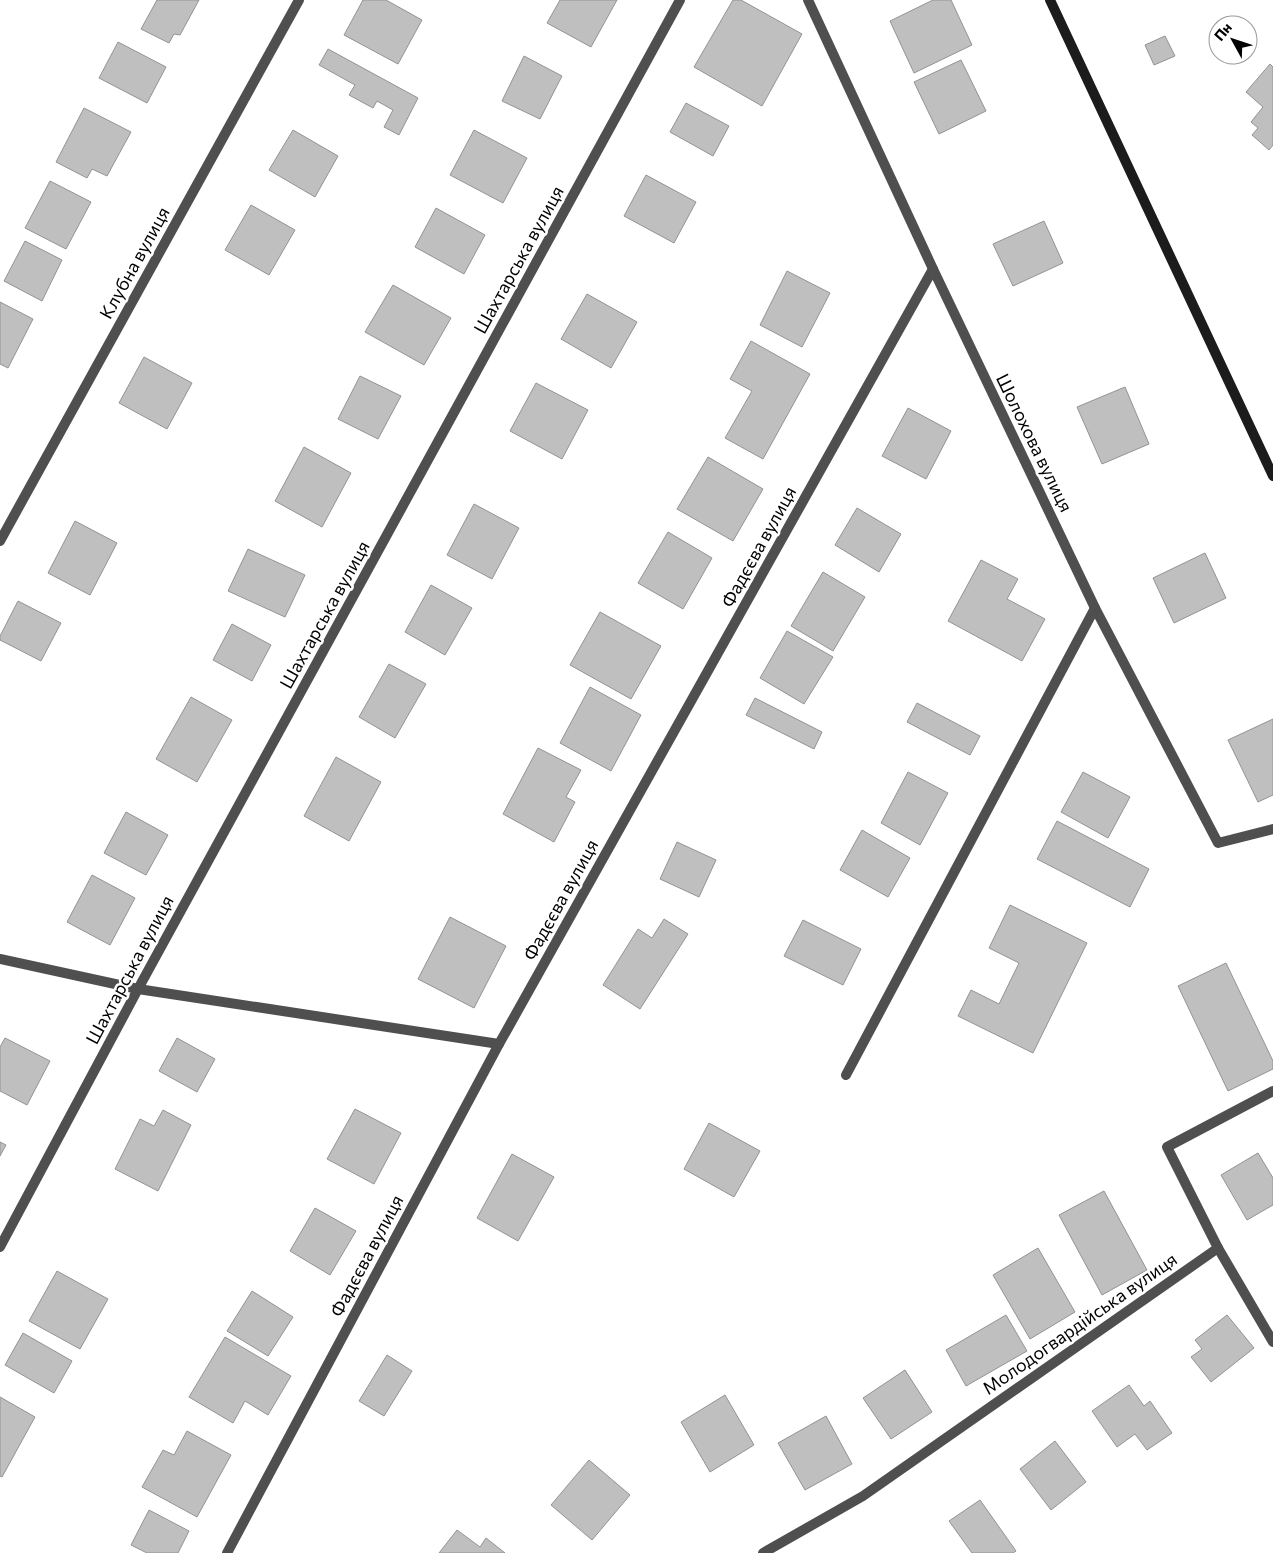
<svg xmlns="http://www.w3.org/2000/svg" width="1273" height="1553" viewBox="0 0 1273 1553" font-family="Commissioner,sans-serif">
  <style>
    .building { fill: #bfbfbf; stroke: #939393 }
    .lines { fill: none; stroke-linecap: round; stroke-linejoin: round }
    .lane { stroke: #4f4f4f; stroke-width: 10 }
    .street { stroke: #4f4f4f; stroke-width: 10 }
    .secondary { stroke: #1c1c1c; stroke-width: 10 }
    .labels { text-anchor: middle; stroke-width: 5; stroke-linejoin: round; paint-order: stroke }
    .street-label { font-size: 18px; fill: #000; stroke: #fff }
  </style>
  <rect width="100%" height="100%" fill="#fff"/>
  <g class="building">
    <path d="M157,0H199L180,35L174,34L169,43L141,29Z"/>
    <path d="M363,0H386L422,20L398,64L344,35Z"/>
    <path d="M560,0H617L591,47L547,23Z"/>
    <path d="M733,0H741L802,34L762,106L694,67Z"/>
    <path d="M933,0H951L972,45L914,73L890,21Z"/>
    <path d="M1165,36L1175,56L1154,65L1145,45Z"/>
    <path d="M118,42L166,67L147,103L99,78Z"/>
    <path d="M328,49L418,98L399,135L384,127L393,110L377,101L373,108L349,95L355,85L319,65Z"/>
    <path d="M524,56L562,76L540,119L502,101Z"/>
    <path d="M961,60L986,111L939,134L914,82Z"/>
    <path d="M1270,64L1273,67V145L1269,150L1252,135L1258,128L1251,122L1263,107L1246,92Z"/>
    <path d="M686,103L729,126L713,156L670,132Z"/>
    <path d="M84,108L131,132L107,176L92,169L87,178L56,162Z"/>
    <path d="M293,130L338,156L315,197L269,170Z"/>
    <path d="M474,130L527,158L503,203L450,175Z"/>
    <path d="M646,175L696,202L674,243L624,216Z"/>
    <path d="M50,181L91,202L66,249L25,228Z"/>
    <path d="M251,205L295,230L269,275L225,250Z"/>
    <path d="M436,208L485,235L464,274L415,247Z"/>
    <path d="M1044,221L1063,263L1013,286L993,244Z"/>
    <path d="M25,241L62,260L42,301L4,281Z"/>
    <path d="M787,271L830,293L802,347L760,325Z"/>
    <path d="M393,285L451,318L424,365L365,332Z"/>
    <path d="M587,294L637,322L611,368L561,339Z"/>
    <path d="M0,302L33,319L8,368L0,364Z"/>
    <path d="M751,341L810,374L763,459L725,438L752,391L730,379Z"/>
    <path d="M144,357L192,383L167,429L119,403Z"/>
    <path d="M360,376L401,396L378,439L338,419Z"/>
    <path d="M536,383L588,410L562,459L510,431Z"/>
    <path d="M1125,387L1149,444L1102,464L1077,407Z"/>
    <path d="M908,408L951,431L926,479L882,456Z"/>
    <path d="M304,447L351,473L322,527L275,501Z"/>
    <path d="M708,457L763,489L733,541L677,509Z"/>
    <path d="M474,504L519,528L492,579L447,555Z"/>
    <path d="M857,508L901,534L879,572L835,545Z"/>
    <path d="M75,521L117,543L90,595L48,573Z"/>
    <path d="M668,532L712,558L683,609L638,583Z"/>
    <path d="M248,549L305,575L285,617L228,591Z"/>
    <path d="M1205,553L1226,598L1174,623L1153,578Z"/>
    <path d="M981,560L1018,579L1007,599L1045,619L1022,661L948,621Z"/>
    <path d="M823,572L865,597L833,651L791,626Z"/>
    <path d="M431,585L472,608L445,655L405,632Z"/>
    <path d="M18,601L61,623L41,661L0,640V636Z"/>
    <path d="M600,612L661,646L631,699L570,665Z"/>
    <path d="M232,624L271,645L252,681L213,660Z"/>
    <path d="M787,631L833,657L804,704L760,678Z"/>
    <path d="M389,664L426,684L395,738L359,717Z"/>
    <path d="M590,687L641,715L611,771L560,743Z"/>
    <path d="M191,697L232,720L197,782L156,759Z"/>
    <path d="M755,698L822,732L814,749L746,715Z"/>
    <path d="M917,703L980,736L970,755L907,722Z"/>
    <path d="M1273,719V795L1258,802L1228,740Z"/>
    <path d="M538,748L581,770L566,797L575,802L554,842L503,814Z"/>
    <path d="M336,757L381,782L349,841L304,816Z"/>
    <path d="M908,772L948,793L920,845L881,823Z"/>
    <path d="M1083,772L1130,797L1108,838L1061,812Z"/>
    <path d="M126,812L168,835L146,875L104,853Z"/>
    <path d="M1057,821L1149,869L1130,907L1037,859Z"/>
    <path d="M862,830L910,858L888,897L840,870Z"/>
    <path d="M677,842L716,860L699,897L660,879Z"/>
    <path d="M92,875L135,898L110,945L67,922Z"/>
    <path d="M1010,905L1087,943L1033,1053L958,1016L971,990L999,1004L1019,963L989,948Z"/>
    <path d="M450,917L506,946L474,1008L418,979Z"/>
    <path d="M664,919L688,934L640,1009L603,985L638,929L652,938Z"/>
    <path d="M803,920L861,949L843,985L784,956Z"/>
    <path d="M1226,963L1273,1061V1069L1228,1091L1178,986Z"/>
    <path d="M5,1038L50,1061L27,1105L0,1091V1047Z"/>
    <path d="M177,1038L215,1059L197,1092L159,1071Z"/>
    <path d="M355,1109L401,1133L374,1184L327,1159Z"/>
    <path d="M163,1110L191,1125L158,1191L115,1169L140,1119L154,1126Z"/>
    <path d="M709,1123L760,1151L734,1197L684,1169Z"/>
    <path d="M0,1142L6,1145L0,1156Z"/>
    <path d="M1258,1153L1273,1178V1205L1247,1220L1221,1175Z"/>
    <path d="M512,1154L554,1177L518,1241L477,1218Z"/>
    <path d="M1104,1191L1147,1270L1102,1295L1059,1215Z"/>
    <path d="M315,1208L356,1231L330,1275L290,1251Z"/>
    <path d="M1038,1248L1075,1312L1030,1339L993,1275Z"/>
    <path d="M57,1271L108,1299L80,1349L29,1321Z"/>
    <path d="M252,1291L293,1317L268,1356L227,1331Z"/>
    <path d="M1006,1315L1027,1351L966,1386L946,1350Z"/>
    <path d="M1227,1315L1254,1348L1211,1382L1191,1357L1202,1349L1195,1340Z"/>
    <path d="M23,1333L72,1361L54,1393L5,1365Z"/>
    <path d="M225,1337L291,1376L268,1415L245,1401L233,1423L189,1397Z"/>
    <path d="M387,1355L412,1371L384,1416L359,1401Z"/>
    <path d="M905,1370L932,1412L891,1439L863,1398Z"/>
    <path d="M1129,1385L1144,1406L1150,1401L1172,1433L1147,1450L1135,1434L1117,1447L1092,1411Z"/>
    <path d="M725,1395L754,1445L710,1472L681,1422Z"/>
    <path d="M0,1397L35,1417L2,1477L0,1476Z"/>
    <path d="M826,1416L852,1464L805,1490L778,1443Z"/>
    <path d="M187,1431L231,1455L197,1517L142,1487L163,1450L174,1455Z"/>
    <path d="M1055,1441L1086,1482L1051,1510L1020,1469Z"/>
    <path d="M589,1460L630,1495L592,1540L551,1505Z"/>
    <path d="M980,1500L1016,1551L1013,1553H972L949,1521Z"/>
    <path d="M149,1510L189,1531L178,1553H147L131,1545Z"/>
    <path d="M457,1530L480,1547L486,1538L505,1553H439Z"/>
  </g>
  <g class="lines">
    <path class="lane" d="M0,959L138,989L499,1044"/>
    <g class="street">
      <path d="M808,0L933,269L1095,608L1218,843L1273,829"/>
      <path d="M0,541L299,0"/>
      <path d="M846,1075L1095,608"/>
      <path d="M0,1247L138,989L680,0"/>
      <path d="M1218,1248L1273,1342"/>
      <path d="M227,1553L499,1044L933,269"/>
      <path d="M763,1553L863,1496L1218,1248L1167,1147L1273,1091"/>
    </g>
    <path class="secondary" d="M1050,0L1273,476"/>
  </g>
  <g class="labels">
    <g class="street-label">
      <text transform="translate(519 260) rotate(-61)" y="6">Шахтарська вулиця</text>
      <text transform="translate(135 263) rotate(-61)" y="6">Клубна вулиця</text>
      <text transform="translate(1034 443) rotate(64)" y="6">Шолохова вулиця</text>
      <text transform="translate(759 547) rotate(-61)" y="6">Фадєєва вулиця</text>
      <text transform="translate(325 615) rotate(-61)" y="6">Шахтарська вулиця</text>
      <text transform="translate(561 900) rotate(-61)" y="6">Фадєєва вулиця</text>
      <text transform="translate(130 970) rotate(-62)" y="6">Шахтарська вулиця</text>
      <text transform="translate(367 1256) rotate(-62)" y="6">Фадєєва вулиця</text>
      <text transform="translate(1080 1324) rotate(-35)" y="6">Молодогвардійська вулиця</text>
    </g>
  </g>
  <g transform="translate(1233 40) rotate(310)"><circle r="24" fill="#ffffff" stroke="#999999"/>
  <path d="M0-4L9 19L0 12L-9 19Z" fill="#000000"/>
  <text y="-8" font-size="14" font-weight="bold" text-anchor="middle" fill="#000000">Пн</text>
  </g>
</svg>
